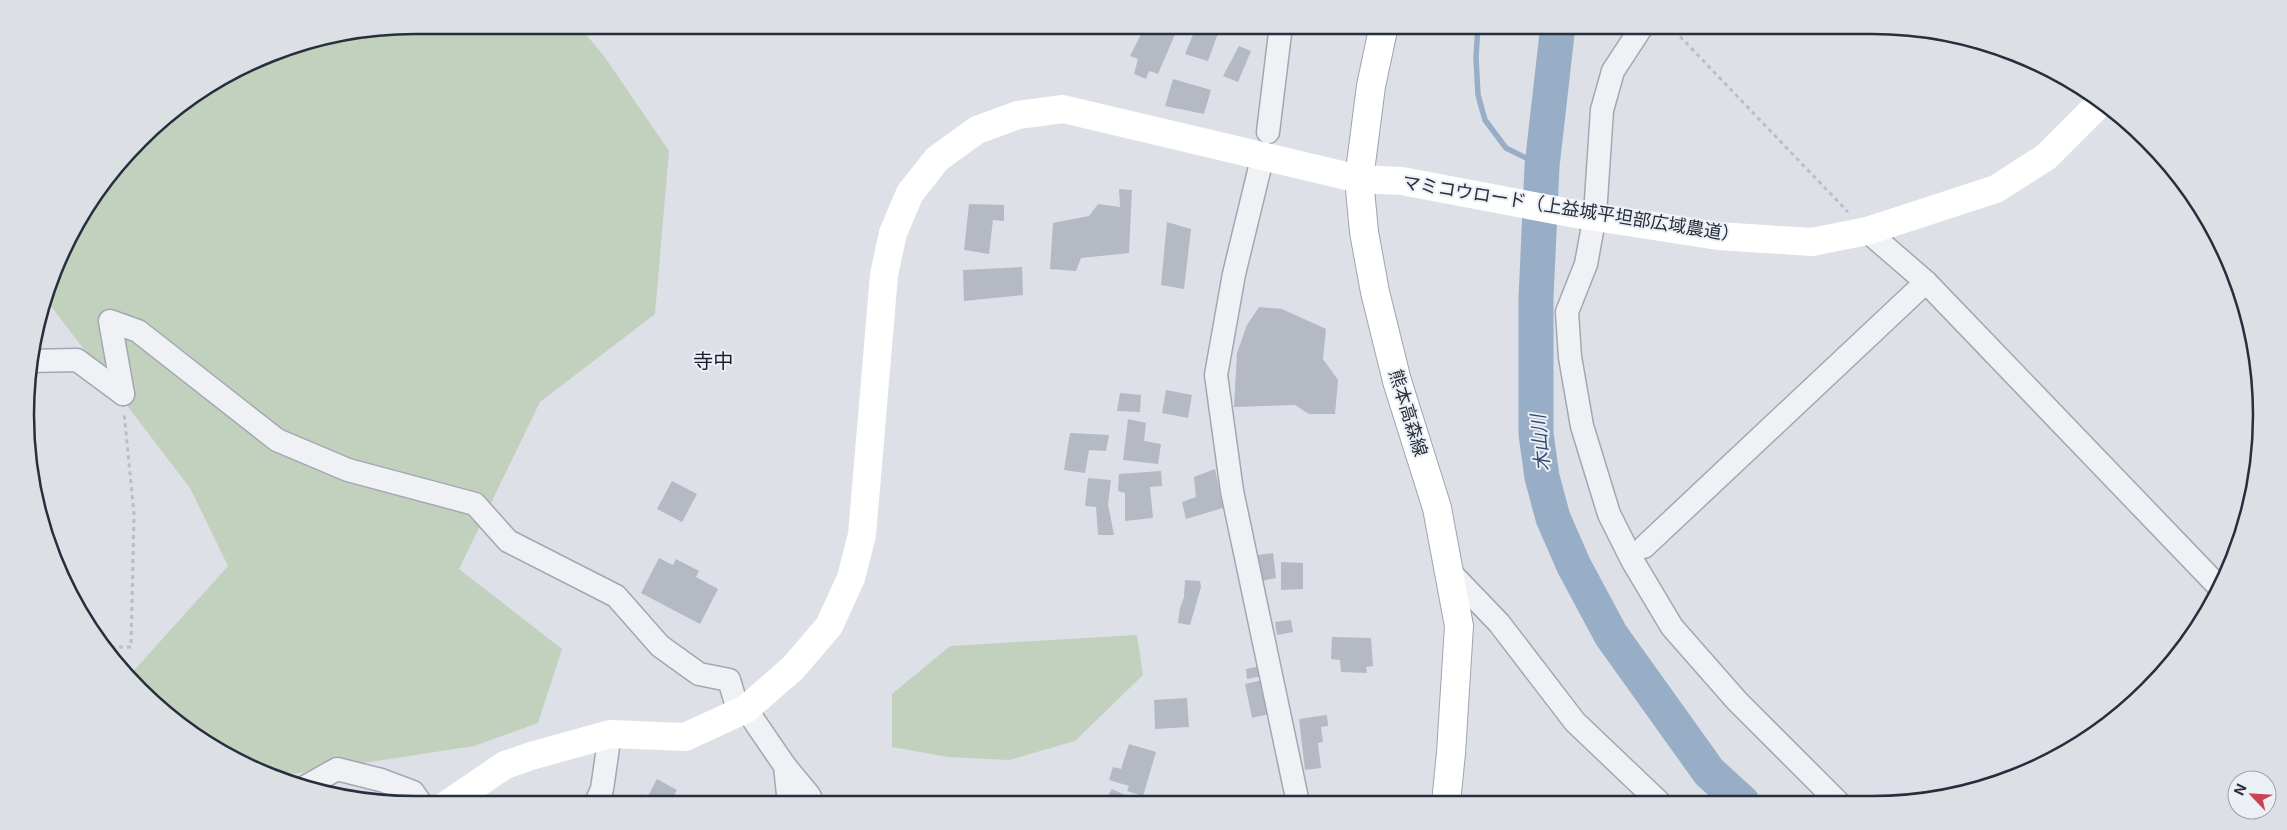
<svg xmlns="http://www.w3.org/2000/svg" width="2287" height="830" viewBox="0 0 2287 830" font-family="Inter,'Noto Sans JP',sans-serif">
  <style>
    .green { fill: #c2d0be }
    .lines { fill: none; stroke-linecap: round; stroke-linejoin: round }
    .stream { stroke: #98adc6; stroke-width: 5.5 }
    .river { stroke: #98adc6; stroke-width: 35 }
    .building { fill: #b4b9c3 }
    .street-casing { stroke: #a3a7b1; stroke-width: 25 }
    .primary-casing { stroke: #9da4b2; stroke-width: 30 }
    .path { stroke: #bbbec5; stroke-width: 3; stroke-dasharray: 4 4; stroke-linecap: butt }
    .street { stroke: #eff1f5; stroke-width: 22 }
    .secondary { stroke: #fff; stroke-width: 28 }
    .primary { stroke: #fff; stroke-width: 28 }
    .labels { text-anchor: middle; stroke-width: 4; stroke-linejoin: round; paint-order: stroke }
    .street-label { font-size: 18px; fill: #272e3d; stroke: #eceff4 }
    .water-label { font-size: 19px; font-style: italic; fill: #324b6f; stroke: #eceff4 }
    .quarter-label { font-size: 20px; fill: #191f2d; stroke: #eceff4 }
    .rim { fill: none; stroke: #272e3d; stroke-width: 2.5 }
  </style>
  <rect width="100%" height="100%" fill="#dde0e7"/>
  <g class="green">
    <path d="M415,25H578L604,56L669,151L655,314L540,402L459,569L562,649L538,723L474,746L279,776L198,739L139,691L128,677L228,566L190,488L47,301L65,242L106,177L158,122L266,55L339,32Z"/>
    <path d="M1137,635L1143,675L1075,741L1009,760L948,757L892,747V694L950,646Z"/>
  </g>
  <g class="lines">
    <path class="stream" d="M1478,25L1476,58L1478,95L1485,120L1506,148L1542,166"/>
    <path class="river" d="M1558,25L1542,166L1536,298V434L1542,477L1553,518L1574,566L1611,635L1709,772L1742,802"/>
  </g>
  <g class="building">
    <path d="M1146,25H1161L1176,32L1158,74L1149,71L1146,79L1134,74L1138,59L1130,56Z"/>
    <path d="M1197,25H1221L1208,61L1185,54Z"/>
    <path d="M1239,46L1251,51L1238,82L1223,76Z"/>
    <path d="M1173,79L1211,90L1204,114L1165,106Z"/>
    <path d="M1119,189L1132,190L1129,253L1081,258L1076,271L1050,269L1053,223L1089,216L1098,204L1120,207Z"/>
    <path d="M969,204L1004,205V221L993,220L989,254L964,250Z"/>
    <path d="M1167,222L1191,229L1184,289L1161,285Z"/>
    <path d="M1022,267L1023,295L964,301L963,270Z"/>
    <path d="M1259,307L1282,309L1326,329L1323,359L1338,380L1335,414H1309L1295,405L1234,407L1237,353L1247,325Z"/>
    <path d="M1166,390L1192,395L1188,418L1162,413Z"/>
    <path d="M1120,393L1141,395L1140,412L1117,411Z"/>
    <path d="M1128,419L1146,423L1144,441L1161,444L1158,464L1123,460Z"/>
    <path d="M1070,433L1109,435L1106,451L1089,450L1085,473L1064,470Z"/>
    <path d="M1215,469L1223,508L1186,519L1182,502L1196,497L1194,477Z"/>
    <path d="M1161,471L1162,486L1150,487L1153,518L1125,521V493L1118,491L1119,474Z"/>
    <path d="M1088,478L1111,480L1108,504L1114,535H1098L1096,507L1085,506Z"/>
    <path d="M672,481L697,494L682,522L657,509Z"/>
    <path d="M1273,553L1276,578L1262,581L1257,555Z"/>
    <path d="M659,558L673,565L676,559L699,571L696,577L718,589L700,624L641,593Z"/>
    <path d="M1281,562L1303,563V589L1281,590Z"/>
    <path d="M1185,580L1200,581L1201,587L1190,625L1178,623L1180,608L1184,597Z"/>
    <path d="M1291,620L1293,632L1277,635L1275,622Z"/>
    <path d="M1332,637L1371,638L1373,666L1366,667L1367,673L1341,672L1340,660L1331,659Z"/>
    <path d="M1261,666L1263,676L1247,679L1246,669Z"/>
    <path d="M1266,679L1273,713L1252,718L1245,684Z"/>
    <path d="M1187,698L1189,727L1155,729L1154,700Z"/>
    <path d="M1327,715L1328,726L1321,727L1323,742L1318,743L1321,768L1305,770L1299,719Z"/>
    <path d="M1129,744L1156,752L1143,796L1127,791L1129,786L1109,780L1113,767L1121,769Z"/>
    <path d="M657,779L677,790L669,804H640L636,801L640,794L647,798Z"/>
    <path d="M1112,789L1142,803H1103Z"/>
    <path d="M923,797L928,804H913Z"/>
  </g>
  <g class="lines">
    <g class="street-casing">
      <g id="street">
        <path d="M1643,25L1613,71L1602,110L1595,215L1586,264L1567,312L1570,357L1582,426L1609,514L1632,560L1672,627L1737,701L1838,802"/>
        <path d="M1268,132L1281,25"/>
        <path d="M1260,167L1234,274L1216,375L1232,491L1298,803"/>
        <path d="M1867,231L1926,282L2219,587"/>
        <path d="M29,361L77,360L123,394"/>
        <path d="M123,394L110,321L138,331L277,440L348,470L475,504L508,541L616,596L660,646L699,674L729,680L736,703L746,709L785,766L789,804"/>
        <path d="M1644,547L1926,282"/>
        <path d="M1449,571L1499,623L1575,722L1659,802"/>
        <path d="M785,766L809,795L813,804"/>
        <path d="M305,787L337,769L381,780L413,792L422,805"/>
        <path d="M595,805L602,789L610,734"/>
      </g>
    </g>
    <g class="primary-casing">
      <path id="primary" d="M1384,25L1371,86L1359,179L1364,232L1375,292L1397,381L1437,508L1459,626L1451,753L1446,803"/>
    </g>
    <g class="path">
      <path d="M1669,25L1848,212"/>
      <path d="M103,647H131L134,514L124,413"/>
    </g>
    <use href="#street" class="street"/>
    <path class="secondary" d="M446,805L505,765L531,756L610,734L685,737L746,709L793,668L829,626L851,578L862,535L884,275L893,233L910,193L937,159L977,130L1018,115L1063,109L1359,179L1402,181L1576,214L1718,236L1812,242L1867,231L1996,189L2046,157L2102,101"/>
    <use href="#primary" class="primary"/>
  </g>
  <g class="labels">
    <g class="street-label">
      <text transform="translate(1571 209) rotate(9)" y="6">マミコウロード（上益城平坦部広域農道）</text>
      <text transform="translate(1408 413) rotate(73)" y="6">熊本高森線</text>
    </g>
    <g class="water-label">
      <text transform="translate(1540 443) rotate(-95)" y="7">木山川</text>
    </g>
    <g class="quarter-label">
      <text x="713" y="368">寺中</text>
    </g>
  </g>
  <path d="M0 0H2287V830H0ZM415 34H1872A381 381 0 0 1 2253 415V415A381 381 0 0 1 1872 796H415A381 381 0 0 1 34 415V415A381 381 0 0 1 415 34Z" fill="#dce0e5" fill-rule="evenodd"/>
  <path class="rim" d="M415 34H1872A381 381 0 0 1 2253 415V415A381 381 0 0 1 1872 796H415A381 381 0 0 1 34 415V415A381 381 0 0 1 415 34Z"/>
  <g transform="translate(2252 795) rotate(295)"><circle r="24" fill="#eceff4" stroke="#9da2ab"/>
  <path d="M0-4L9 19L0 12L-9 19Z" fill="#ca4353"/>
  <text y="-8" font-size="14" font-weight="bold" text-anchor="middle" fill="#272e3d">N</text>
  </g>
</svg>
